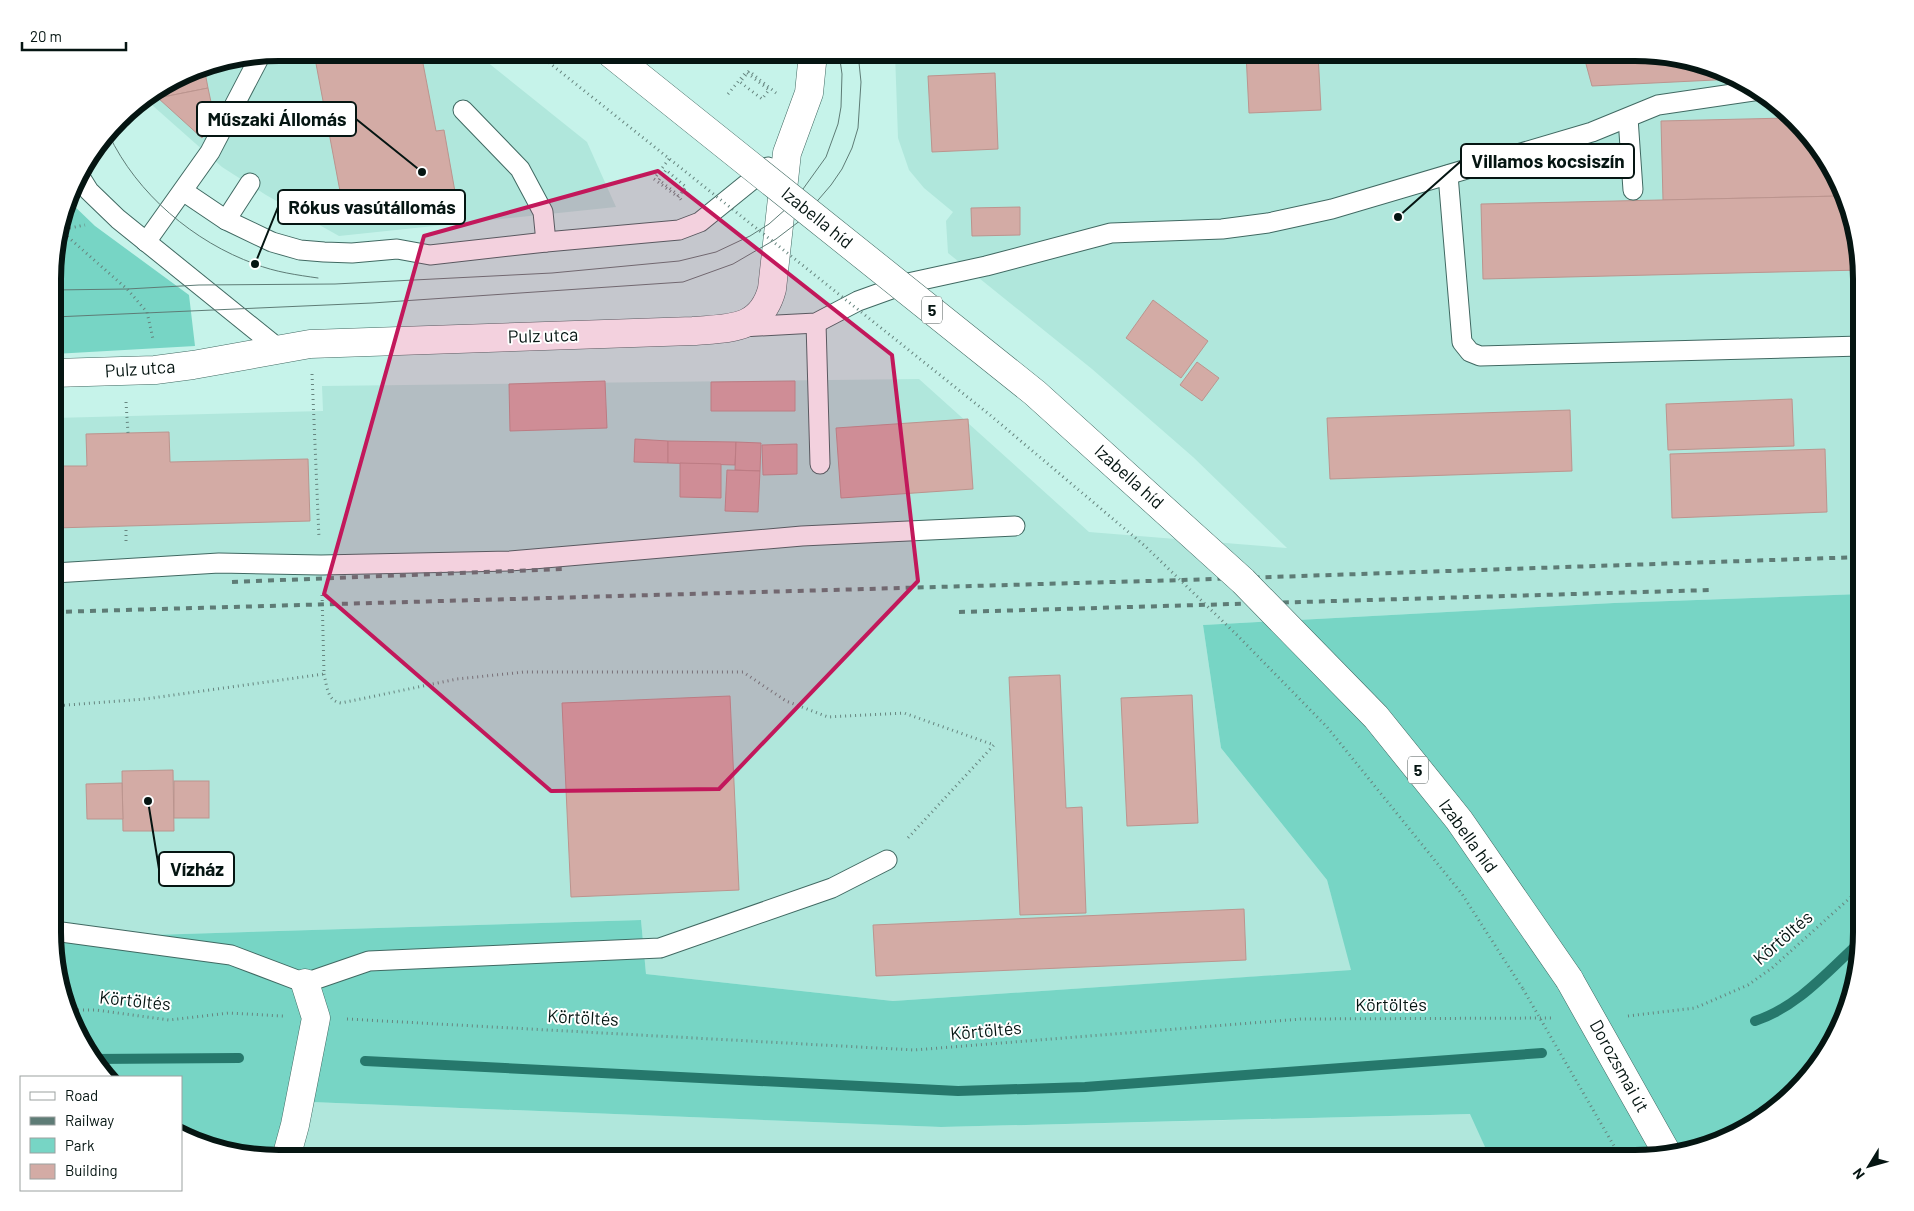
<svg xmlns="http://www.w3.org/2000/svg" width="1914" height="1211" viewBox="0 0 1914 1211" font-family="Barlow,sans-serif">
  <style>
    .built { fill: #b0e7dc }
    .green { fill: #77d5c5 }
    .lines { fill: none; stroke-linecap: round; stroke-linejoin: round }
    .stream { stroke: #26786c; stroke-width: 10 }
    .building { fill: #d3aba5; stroke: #bb948e }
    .lane-casing { stroke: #406962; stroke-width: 21 }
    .street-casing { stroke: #406962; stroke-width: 29 }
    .primary-casing { stroke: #406962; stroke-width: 29 }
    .path { stroke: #66857f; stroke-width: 3; stroke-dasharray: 1 4; stroke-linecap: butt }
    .lane { stroke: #fff; stroke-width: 19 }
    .street { stroke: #fff; stroke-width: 28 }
    .primary { stroke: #fff; stroke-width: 28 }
    .tram { stroke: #5e7c76; stroke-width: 1 }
    .rail { stroke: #5e7c76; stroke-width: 4; stroke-dasharray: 6 6; stroke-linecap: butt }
    .primary-bridge-casing { stroke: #406962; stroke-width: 29; stroke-linecap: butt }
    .path-bridge { stroke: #66857f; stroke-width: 3; stroke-dasharray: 1 4; stroke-linecap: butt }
    .primary-bridge { stroke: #fff; stroke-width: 28 }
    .marked { fill: #c2185b; fill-opacity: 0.2; stroke: #c2185b; stroke-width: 4; stroke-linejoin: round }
    .labels { text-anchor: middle; stroke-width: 4; stroke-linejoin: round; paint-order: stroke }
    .shield { fill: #fff; stroke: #505b59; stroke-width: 1 }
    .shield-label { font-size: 16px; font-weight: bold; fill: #051512 }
    .street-label { font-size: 18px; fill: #051512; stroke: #fff }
    .rim { fill: none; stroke: #051512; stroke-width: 6 }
    .leader { fill: none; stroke: #051512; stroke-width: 2 }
    .callout-dot { fill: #051512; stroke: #fff; stroke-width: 2 }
    .callout { fill: #fff; stroke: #051512; stroke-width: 2 }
    .callout-label { font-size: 19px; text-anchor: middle; font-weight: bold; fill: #051512 }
  </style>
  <rect width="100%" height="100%" fill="#c6f3ea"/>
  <g class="built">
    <path d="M279,53H476L587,142L616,207L339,236L266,195L222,167L152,105L150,96L193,70Z"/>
    <path d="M895,53H1635L1694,60L1761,91L1831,166L1861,264V594L1614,603L1203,625L1221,748L1327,880L1352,970L893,1001L646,974L641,920L54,938V418L323,411L322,386L919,379L1089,532L1287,548L1193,457L1092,369L948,253L946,221L953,212L924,188L909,170L898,138Z"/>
    <path d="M310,1102L941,1127L1471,1114L1490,1158H295Z"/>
  </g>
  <g class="green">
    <path d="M69,201L95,226L189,295L195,346L54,354V250Z"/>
    <path d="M1861,594V947L1850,1005L1823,1058L1748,1128L1650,1158H1490L1470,1114L941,1127L311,1102L279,1158L220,1151L181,1133V1077H110L91,1058L54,961V938L641,920L646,974L893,1001L1351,970L1327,880L1221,748L1203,625L1614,603Z"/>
  </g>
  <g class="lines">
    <g class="stream">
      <path d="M1755,1021C1798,1007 1828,971 1861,941"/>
      <path d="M92,1059L239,1058"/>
      <path d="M365,1061L958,1091L1085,1087L1542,1053"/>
    </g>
  </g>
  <g class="building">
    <path d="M314,53H421L436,131L444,130L457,203L346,223Z"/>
    <path d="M1246,53H1318L1321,110L1249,113Z"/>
    <path d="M1583,53H1637L1694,60L1735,79L1592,86Z"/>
    <path d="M204,67L208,88L158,98L157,92L193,70Z"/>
    <path d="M995,73L998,149L932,152L928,76Z"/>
    <path d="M208,88L214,116L202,138L158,98Z"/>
    <path d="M1787,118L1831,166L1840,196L1663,200L1661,121Z"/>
    <path d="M1840,196L1861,264V270L1483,279L1481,204Z"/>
    <path d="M1020,207V235L972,236L971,208Z"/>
    <path d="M1153,300L1208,341L1181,378L1126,338Z"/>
    <path d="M1197,362L1219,378L1202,401L1180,385Z"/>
    <path d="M605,381L607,428L510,431L509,384Z"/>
    <path d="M795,381V411H711V382Z"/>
    <path d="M1792,399L1794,446L1668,450L1666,404Z"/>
    <path d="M1570,410L1572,471L1330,479L1327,418Z"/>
    <path d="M968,419L973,489L841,498L836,428Z"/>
    <path d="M169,432L170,462L308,459L310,521L54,528V466H87L86,434Z"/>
    <path d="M635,439L668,441V463L634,462Z"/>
    <path d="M668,441L736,442L735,465L668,463Z"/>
    <path d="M736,442L761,443L760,471L735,470Z"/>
    <path d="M797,444V474L763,475L762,445Z"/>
    <path d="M1825,449L1827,512L1672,518L1670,454Z"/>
    <path d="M680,463L721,464V498L680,497Z"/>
    <path d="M727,470L760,471L758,512L725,511Z"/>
    <path d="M1060,675L1066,808L1082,807L1086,913L1020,915L1009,677Z"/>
    <path d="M1192,695L1198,823L1127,826L1121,698Z"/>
    <path d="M730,696L739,890L571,897L562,703Z"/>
    <path d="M173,770L174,831H123L122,771Z"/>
    <rect x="174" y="781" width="35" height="37"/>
    <path d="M122,783L123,819H87L86,784Z"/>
    <path d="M1244,909L1246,960L876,976L873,925Z"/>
  </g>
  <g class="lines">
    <g class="lane-casing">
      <g id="lane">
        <path d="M463,110L520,169L543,212L546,242"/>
        <path d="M1628,118L1633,190"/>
        <path d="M79,175L89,191L118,219L279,349"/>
        <path d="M1448,175L1462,342L1470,352L1480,356L1861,346"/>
        <path d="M183,191L226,220L272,242L300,250L324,252L352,253L397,249L430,255L546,242L679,230L700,222L768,167"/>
        <path d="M226,220L250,183"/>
        <path d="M146,242L210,152L258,60"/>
        <path d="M816,323L820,464"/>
        <path d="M741,327L816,323L858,301L908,283L986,266L1111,233L1222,229L1268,223L1332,209L1592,132L1658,105L1760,90"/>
        <path d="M54,573L219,563L321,565L510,561L802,536L1015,526"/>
        <path d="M54,931L231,955L305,983L369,961L660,948L832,888L887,860"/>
      </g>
    </g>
    <g class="street-casing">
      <g id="street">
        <path d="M54,373L155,370L193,365L310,344L693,331C729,328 761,331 772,289L787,153L809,93L813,53"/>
        <path d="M286,1158L295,1125L316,1018L305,983"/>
      </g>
    </g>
    <g class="primary-casing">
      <path id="primary" d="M1569,979L1667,1153"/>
    </g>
    <g class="path">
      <path d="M728,94L746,72L769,90L762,99L740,82L749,71L776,93"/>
      <path d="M669,159L654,179L678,197L686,187L666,170L659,180L677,194L682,201"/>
      <path d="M60,230L127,289L147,312L153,339"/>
      <path d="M60,230L85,225"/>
      <path d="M312,374L319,538"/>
      <path d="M126,402L128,433"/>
      <path d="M126,541V526"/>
      <path d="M324,674C327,686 327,701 341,703L457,679L524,672H743L786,701L828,717L904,713L994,745L906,840"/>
      <path d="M54,706L145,699L324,674L322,592"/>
      <path d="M1523,989L1621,1158"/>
      <path d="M73,1010H96L169,1020L229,1013L283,1016"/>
      <path d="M1628,1016L1695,1008L1748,985L1772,968L1861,888"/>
      <path d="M347,1019L914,1050L1301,1019L1554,1018"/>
    </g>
    <use href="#lane" class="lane"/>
    <use href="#street" class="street"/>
    <use href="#primary" class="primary"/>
    <g class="tram">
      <path d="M109,135C137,194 194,242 255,264C275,272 297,275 318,278"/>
      <path d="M54,290L127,289L199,285L335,284L552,273L679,261L716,252L750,236L769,224L787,208L803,189L826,157L838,124L841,107L842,74L839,53"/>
      <path d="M54,317L372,303L683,282L733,264L776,239L801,220L831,185L842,169L852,148L858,128L861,82L858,53"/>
    </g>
    <g class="rail">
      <path d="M232,582L562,569"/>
      <path d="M54,612L1183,580L1861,557"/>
      <path d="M959,612L1711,590"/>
    </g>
    <g class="primary-bridge-casing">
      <path id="primary-bridge" d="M610,53L1035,393L1243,581L1376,717L1459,820L1569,979"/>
    </g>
    <path class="path-bridge" d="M537,53L990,415L1145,546L1238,636L1327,727L1462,894L1523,989"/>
    <use href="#primary-bridge" class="primary-bridge"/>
  </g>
  <path class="marked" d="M658,171L892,355L918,581L719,789L551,791L324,594L424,236Z"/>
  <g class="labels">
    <g class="shield">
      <rect x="922" y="296.5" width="20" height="27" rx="4"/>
      <rect x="1408" y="756.5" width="20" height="27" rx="4"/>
    </g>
    <g class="shield-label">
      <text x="932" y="316">5</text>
      <text x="1418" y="776">5</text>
    </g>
    <g class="street-label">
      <text transform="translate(817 218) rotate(39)" y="6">Izabella híd</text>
      <text transform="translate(543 336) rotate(-2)" y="6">Pulz utca</text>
      <text transform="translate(140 369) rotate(-4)" y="6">Pulz utca</text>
      <text transform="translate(1129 477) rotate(42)" y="6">Izabella híd</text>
      <text transform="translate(1468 836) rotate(54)" y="6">Izabella híd</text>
      <text transform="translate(1783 938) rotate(-41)" y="6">Körtöltés</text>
      <text transform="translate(135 1001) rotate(6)" y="6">Körtöltés</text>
      <text x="1391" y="1011">Körtöltés</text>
      <text transform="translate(583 1018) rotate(3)" y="6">Körtöltés</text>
      <text transform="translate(986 1031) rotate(-5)" y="6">Körtöltés</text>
      <text transform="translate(1619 1066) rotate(61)" y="6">Dorozsmai út</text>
    </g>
  </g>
  <path d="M0 0H1914V1211H0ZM279 61H1635A218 218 0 0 1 1853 279V932A218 218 0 0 1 1635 1150H279A218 218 0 0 1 61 932V279A218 218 0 0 1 279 61Z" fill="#fff" fill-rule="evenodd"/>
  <path class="rim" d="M279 61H1635A218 218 0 0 1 1853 279V932A218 218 0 0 1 1635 1150H279A218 218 0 0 1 61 932V279A218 218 0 0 1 279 61Z"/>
  <path class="leader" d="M422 172L356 119M1398 217L1461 161M255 264L278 207M148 801L159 869"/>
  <g class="callout-dot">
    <circle cx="422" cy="172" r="5"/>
    <circle cx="1398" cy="217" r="5"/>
    <circle cx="255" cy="264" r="5"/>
    <circle cx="148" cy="801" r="5"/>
  </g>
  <g class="callout">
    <rect x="197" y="102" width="159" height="34" rx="5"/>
    <rect x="1461" y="144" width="173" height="34" rx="5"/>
    <rect x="278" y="190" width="187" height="34" rx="5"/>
    <rect x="159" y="852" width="75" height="34" rx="5"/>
  </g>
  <g class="callout-label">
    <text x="277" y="126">Műszaki Állomás</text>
    <text x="1548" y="168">Villamos kocsiszín</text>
    <text x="372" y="214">Rókus vasútállomás</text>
    <text x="197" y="876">Vízház</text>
  </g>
  <rect x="20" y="1076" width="162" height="115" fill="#ffffff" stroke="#9ba1a0"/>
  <rect x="30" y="1092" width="25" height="8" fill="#ffffff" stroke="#9ba1a0"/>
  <text x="65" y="1101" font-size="15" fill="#051512">Road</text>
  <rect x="30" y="1117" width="25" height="8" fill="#5e7c76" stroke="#9ba1a0"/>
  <text x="65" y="1126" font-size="15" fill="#051512">Railway</text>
  <rect x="30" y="1138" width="25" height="15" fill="#77d5c5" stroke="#9ba1a0"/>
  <text x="65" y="1151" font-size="15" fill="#051512">Park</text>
  <rect x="30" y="1164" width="25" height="15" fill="#d3aba5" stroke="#9ba1a0"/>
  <text x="65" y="1176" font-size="15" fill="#051512">Building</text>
  <g transform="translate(1869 1166) rotate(233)" stroke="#ffffff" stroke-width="4" paint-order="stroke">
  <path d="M0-4L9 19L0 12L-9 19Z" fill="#051512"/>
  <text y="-8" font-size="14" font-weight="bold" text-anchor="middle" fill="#051512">N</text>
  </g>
  <path d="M22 42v8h104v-8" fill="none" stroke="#051512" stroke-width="2.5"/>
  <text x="30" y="42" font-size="15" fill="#051512" stroke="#ffffff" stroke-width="4" paint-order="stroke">20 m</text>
</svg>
